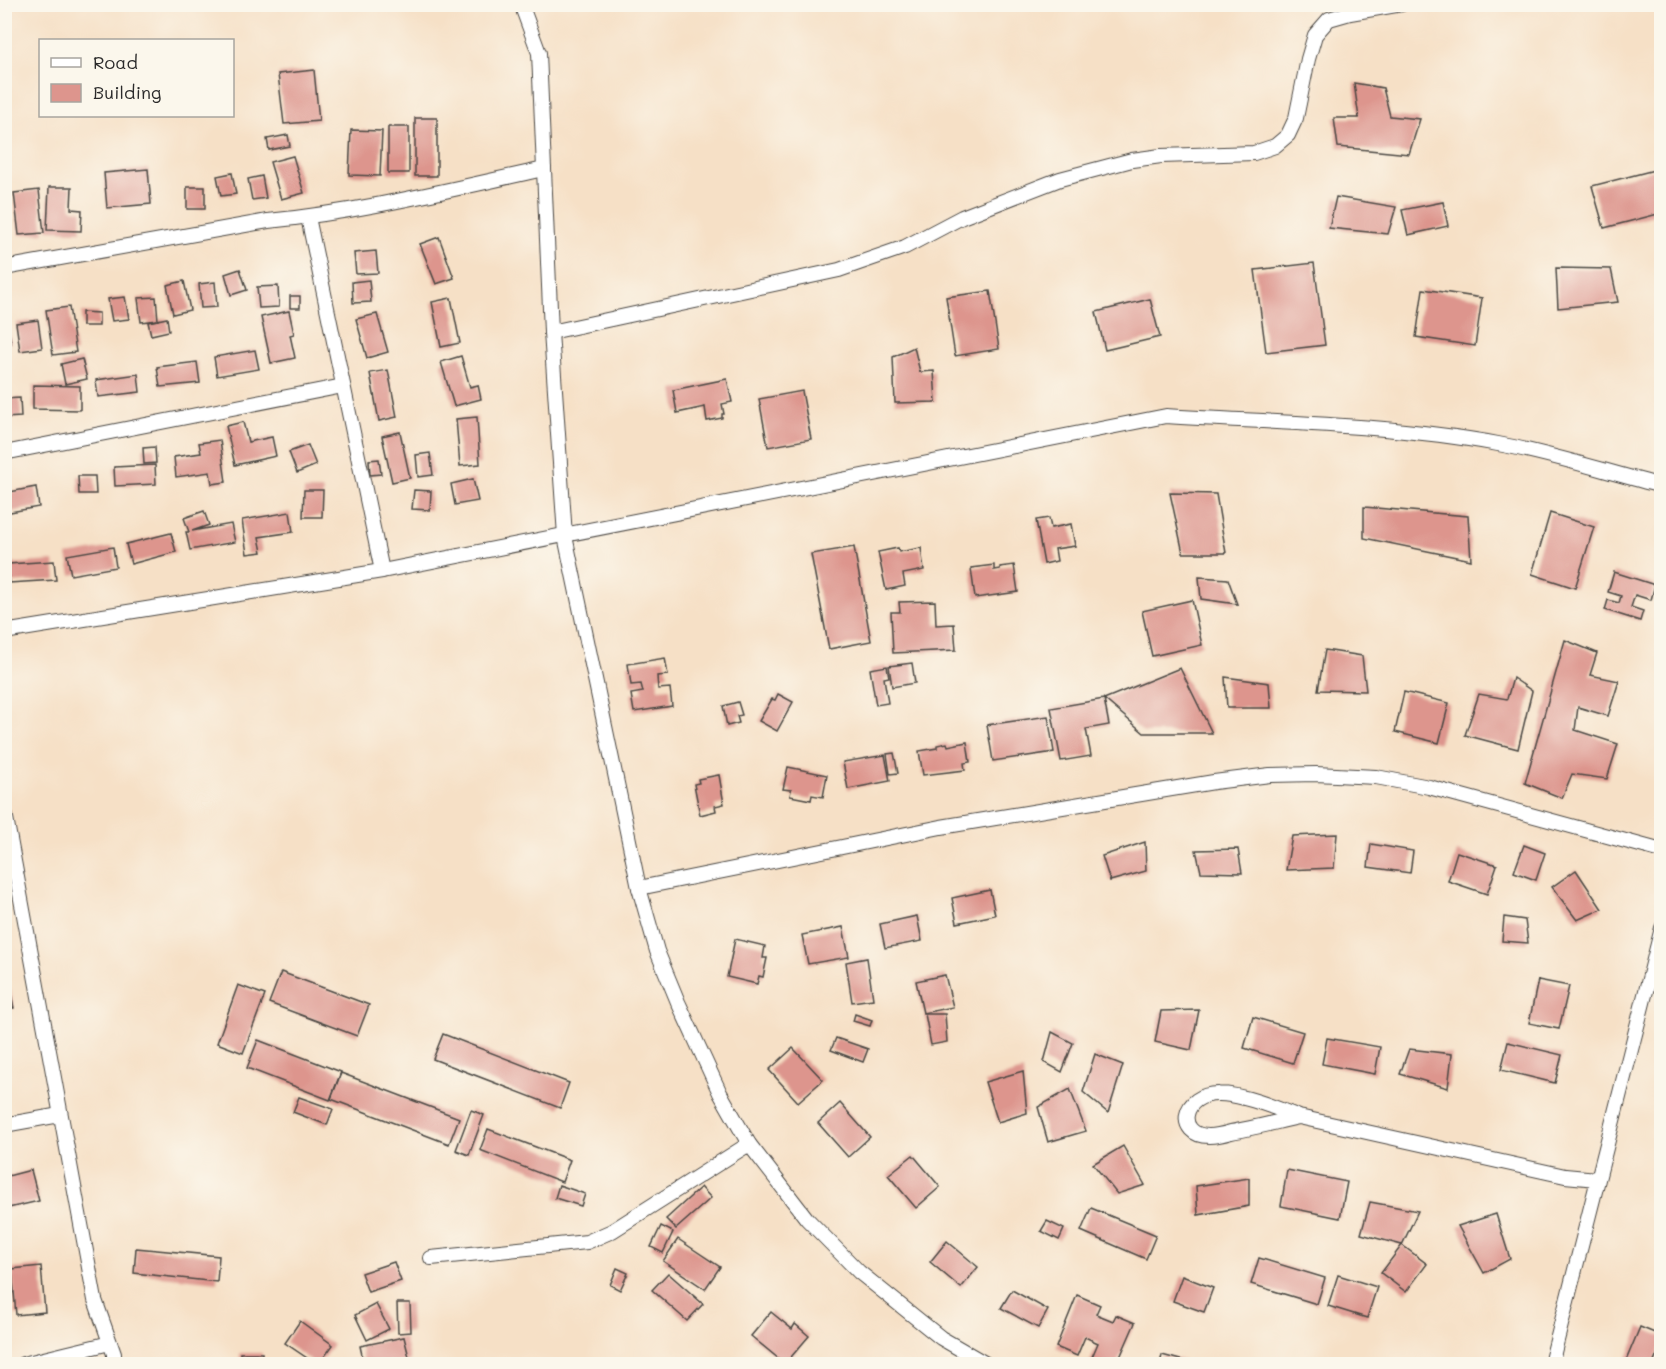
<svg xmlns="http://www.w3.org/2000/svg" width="1666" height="1369" viewBox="0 0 1666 1369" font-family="Mali,sans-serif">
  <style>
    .building { fill: #dd958d }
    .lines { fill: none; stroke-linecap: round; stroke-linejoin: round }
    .minor-casing { stroke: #494642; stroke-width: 16 }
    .minor { stroke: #fff; stroke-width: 14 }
  </style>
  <rect width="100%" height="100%" fill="#fbf7ec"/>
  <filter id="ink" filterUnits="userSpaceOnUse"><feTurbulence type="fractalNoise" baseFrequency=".0167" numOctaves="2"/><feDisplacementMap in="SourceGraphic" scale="12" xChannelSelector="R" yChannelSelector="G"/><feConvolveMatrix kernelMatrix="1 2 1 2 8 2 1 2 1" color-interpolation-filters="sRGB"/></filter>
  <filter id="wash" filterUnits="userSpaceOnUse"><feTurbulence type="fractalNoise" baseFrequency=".008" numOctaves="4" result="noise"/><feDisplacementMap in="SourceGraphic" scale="24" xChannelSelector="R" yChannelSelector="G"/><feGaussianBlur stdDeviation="1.35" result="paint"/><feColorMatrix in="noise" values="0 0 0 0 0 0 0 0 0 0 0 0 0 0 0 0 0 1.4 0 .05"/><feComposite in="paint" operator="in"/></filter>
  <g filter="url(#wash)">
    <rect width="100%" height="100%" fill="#f6e0c6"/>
    <g id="blocks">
      <g class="building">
        <path d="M314,70L319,121L284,124L278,74Z"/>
        <path d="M1354,83L1383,88L1390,116L1420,119L1409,154L1338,147L1334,118H1359Z"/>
        <rect x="415" y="118" width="22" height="58"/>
        <rect x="388" y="127" width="21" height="46"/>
        <path d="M351,130L382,131L380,176L349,175Z"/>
        <path d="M288,135L290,146L269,150L267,139Z"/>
        <path d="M293,156L304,193L281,199L270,162Z"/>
        <path d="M1662,168V213L1604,228L1592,186Z"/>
        <path d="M148,169L151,204L107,208L104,173Z"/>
        <path d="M232,173L236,194L221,196L217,176Z"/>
        <path d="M262,176L266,198L252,200L248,179Z"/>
        <path d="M49,187H72L71,209L82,210L81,231L47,230Z"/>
        <rect x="187" y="187" width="18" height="22"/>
        <path d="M39,190L44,233L19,235L14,193Z"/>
        <path d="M1336,197L1396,207L1388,234L1329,228Z"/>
        <path d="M1443,202L1448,226L1408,235L1402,210Z"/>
        <path d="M439,237L454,278L436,284L420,244Z"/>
        <path d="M376,251L378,273L356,274L354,253Z"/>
        <path d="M1314,263L1325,345L1266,352L1255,270Z"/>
        <path d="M1556,268L1611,269L1618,302L1558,308Z"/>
        <path d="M240,269L247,290L231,295L225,274Z"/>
        <path d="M369,280L371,302L353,303L352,282Z"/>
        <path d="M184,281L190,310L173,314L167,285Z"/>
        <path d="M215,282L217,307L201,308L199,284Z"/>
        <path d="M278,286L279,307L259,308L257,287Z"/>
        <path d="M1423,289L1482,298L1475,346L1416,337Z"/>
        <path d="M990,291L999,349L955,356L946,297Z"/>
        <rect x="290" y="296" width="10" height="12"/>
        <path d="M125,297L129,319L112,321L108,299Z"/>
        <path d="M156,297L158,320L141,322L138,298Z"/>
        <path d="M451,298L460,343L441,347L432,302Z"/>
        <path d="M1150,299L1160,337L1105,350L1096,312Z"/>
        <path d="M69,307L76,352L53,355L46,310Z"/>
        <path d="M289,311L294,334L290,335L295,358L271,363L261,317Z"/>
        <path d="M82,312L99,313V326H82Z"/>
        <path d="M377,314L388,352L367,358L356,319Z"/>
        <path d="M167,318L169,331L151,335L148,322Z"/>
        <path d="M38,320L42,348L20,351L16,323Z"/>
        <path d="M4,323H7L11,343L4,344Z"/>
        <path d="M914,347L920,372L934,371L936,402L895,403L893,357Z"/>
        <path d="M255,350L259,369L217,376L214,357Z"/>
        <path d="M461,356L470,387L478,385L481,399L454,406L441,362Z"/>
        <path d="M82,359L87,379L65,384L61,364Z"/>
        <path d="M197,362L200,383L160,387L157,367Z"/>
        <path d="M388,370L397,417L379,421L370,373Z"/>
        <path d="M138,374L140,392L98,397L96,380Z"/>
        <path d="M727,379L732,402L722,404L724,414H722V418L707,421L705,407L677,413L673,390Z"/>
        <path d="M33,385L80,386V410L33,409Z"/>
        <path d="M802,391L811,439L768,447L759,399Z"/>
        <path d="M20,398L21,417L4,418V399Z"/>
        <path d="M477,417L480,464L460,466L456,419Z"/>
        <path d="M243,422L248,442L272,437L276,456L235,465L226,426Z"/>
        <path d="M400,432L410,478L392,482L382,436Z"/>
        <path d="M220,440L226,482L212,484L210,472L176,477L174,457L201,453L199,443Z"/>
        <path d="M308,445L316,465L297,473L289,452Z"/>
        <path d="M155,447L156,463L144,464L143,448Z"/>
        <path d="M430,453L433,475L418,477L416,455Z"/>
        <path d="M379,459L381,474L370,475L369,460Z"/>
        <path d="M155,465L156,484L115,486L114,467Z"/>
        <path d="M78,476H95L96,494H79Z"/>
        <path d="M473,479L478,501L455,505L451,484Z"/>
        <path d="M36,487L39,507L4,513V493Z"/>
        <path d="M304,490H323L322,517H303Z"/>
        <path d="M414,490L431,491L430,510L412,509Z"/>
        <path d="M1170,493L1216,494L1226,553H1183Z"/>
        <path d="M1364,507L1468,516L1471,560L1364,538Z"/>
        <path d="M204,511L209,525L192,531L231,524L235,542L190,550L186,532H189L184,518Z"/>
        <path d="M290,512L293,532L259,537L262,552L247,554L242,520Z"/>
        <path d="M1550,513L1594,527L1575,588L1532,574Z"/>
        <path d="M1049,518L1051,528L1071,524L1075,546L1055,549L1057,561L1044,564L1036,520Z"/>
        <path d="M171,533L176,552L131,564L126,544Z"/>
        <path d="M113,547L116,567L71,575L67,555Z"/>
        <path d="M854,547L871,641L829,649L811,554Z"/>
        <path d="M898,548L899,552L921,548L924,570L903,574L905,586L886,590L878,552Z"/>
        <path d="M54,561L56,580L9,583L8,564Z"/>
        <path d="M994,565V570L1000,569V567L1014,565L1018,592L975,598L971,568Z"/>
        <path d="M1614,572L1655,585L1651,600L1635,595L1631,607L1643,611L1640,621L1605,610L1608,600L1619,603L1621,596L1608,592Z"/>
        <path d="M1199,577L1228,579L1237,604L1201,599Z"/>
        <path d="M1192,600L1202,645L1152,656L1142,611Z"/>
        <path d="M935,601L936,625L954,624L956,650L893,653L891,612H900L899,602Z"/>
        <path d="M1565,640L1597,653L1590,675L1619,681L1608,716L1578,707L1575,730L1618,744L1607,779L1572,774L1562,798L1525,783Z"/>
        <path d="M1325,650L1362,656L1366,691L1318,690Z"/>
        <path d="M665,658L668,675L657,676L658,689L670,688L672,706L634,712L631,694L643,692L641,684L631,685L628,664Z"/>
        <path d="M912,663L915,683L892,687L889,666Z"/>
        <path d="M887,666L889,677L884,678L888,703L876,705L870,669Z"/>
        <path d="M1180,668L1212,733H1144L1104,699L1109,725L1086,729L1091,756L1061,761L1051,708L1104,699Z"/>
        <path d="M1225,677L1269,683L1271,708H1227Z"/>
        <path d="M1513,678L1532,691L1518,749L1465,735L1479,694L1507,699Z"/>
        <path d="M1404,692L1449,703L1439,743L1395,732Z"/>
        <path d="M778,694L793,702L777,731L759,721L772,699L775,700Z"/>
        <path d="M738,702L742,715L737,716L739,723L727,726L723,706Z"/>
        <path d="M1048,716L1054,752L993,761L987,725Z"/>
        <path d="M967,742L970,762L964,763L965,770L923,775L919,751L937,748V745L947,743L948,746Z"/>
        <path d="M894,753L898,773L890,774L887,754Z"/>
        <path d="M885,755L890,781L848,789L843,762Z"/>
        <path d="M788,767L827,775L823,797L812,795L811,800L790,796L791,790L783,789Z"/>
        <path d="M719,775L724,804L715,806L716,811L700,815L694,784L699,783L698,779Z"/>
        <path d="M1337,834L1334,868L1286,870L1292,836Z"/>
        <path d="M1145,842L1146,871L1110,881L1102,856Z"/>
        <path d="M1371,844L1413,851L1410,873L1368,867Z"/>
        <path d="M1524,845L1545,853L1536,880L1514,872Z"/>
        <path d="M1238,849L1242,873L1201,872L1196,850Z"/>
        <path d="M1457,852L1497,865L1487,894L1448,881Z"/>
        <path d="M1576,870L1602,909L1577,920L1552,887Z"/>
        <path d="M990,890L995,915L957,923L952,898Z"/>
        <path d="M917,916L922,941L885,948L880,924Z"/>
        <path d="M1504,917L1525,920L1528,943L1502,941Z"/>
        <path d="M843,927L849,957L808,964L802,935Z"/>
        <path d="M735,939L765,946L763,958H767L763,977L759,976L757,984L727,977Z"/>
        <path d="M867,958L873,999L852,1002L846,962Z"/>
        <path d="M281,972L369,1005L357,1036L269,1003Z"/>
        <path d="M945,975L953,1007L923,1013L916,981Z"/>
        <path d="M1538,980L1569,986L1559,1029L1529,1023Z"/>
        <path d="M238,985L265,995L243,1053L217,1043Z"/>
        <path d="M10,989L14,1008L4,1010V990Z"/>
        <path d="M1199,1010L1191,1050L1155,1042L1161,1011Z"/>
        <path d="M855,1014L872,1020L870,1026L853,1021Z"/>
        <path d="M925,1014H945L947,1042L931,1045Z"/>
        <path d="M1253,1017L1303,1032L1293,1063L1244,1048Z"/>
        <path d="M1052,1032L1073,1043L1062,1072L1044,1062Z"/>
        <path d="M443,1034L569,1083L560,1108L433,1059Z"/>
        <path d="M836,1038L868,1049L863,1062L831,1050Z"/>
        <path d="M1327,1038L1380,1047L1375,1074L1322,1064Z"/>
        <path d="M258,1040L341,1072L330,1100L247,1068Z"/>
        <path d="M1508,1042L1562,1055L1555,1083L1501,1070Z"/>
        <path d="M793,1048L823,1080L798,1102L769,1070Z"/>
        <path d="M1409,1049L1452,1054L1448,1088L1400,1074Z"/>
        <path d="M1095,1054L1123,1065L1108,1113L1083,1092Z"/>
        <path d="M1023,1071L1027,1113L998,1122L985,1082Z"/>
        <path d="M341,1073L459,1118L449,1144L331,1099Z"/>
        <path d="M1070,1089L1086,1131L1048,1142L1038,1107Z"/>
        <path d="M299,1097L333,1109L327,1125L293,1112Z"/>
        <path d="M840,1103L870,1137L848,1157L818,1123Z"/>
        <path d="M471,1110L484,1115L469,1155L456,1150Z"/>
        <path d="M488,1129L570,1160L562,1182L480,1150Z"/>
        <path d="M1123,1146L1145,1185L1117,1194L1093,1164Z"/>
        <path d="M913,1155L940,1187L916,1208L888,1175Z"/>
        <path d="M31,1170L39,1201L4,1209V1177Z"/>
        <path d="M1287,1170L1347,1182L1340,1218L1281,1206Z"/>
        <path d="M1249,1178V1206L1198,1215L1196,1186Z"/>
        <path d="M559,1185L585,1194L581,1206L555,1198Z"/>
        <path d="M701,1187L711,1198L676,1229L666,1219Z"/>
        <path d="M1370,1202L1418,1211L1402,1245L1361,1234Z"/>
        <path d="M1091,1208L1156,1235L1146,1259L1081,1231Z"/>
        <path d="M1496,1214L1510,1259L1484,1273L1458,1226Z"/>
        <path d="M1047,1221L1064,1229L1059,1240L1041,1231Z"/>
        <path d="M661,1226L673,1232L663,1253L651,1247Z"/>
        <path d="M678,1239L720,1267L705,1289L663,1261Z"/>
        <path d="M947,1241L978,1267L961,1288L930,1262Z"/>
        <path d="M1402,1245L1427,1264L1406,1292L1381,1273Z"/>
        <path d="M136,1248L219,1256L217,1282L134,1273Z"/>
        <path d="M1259,1258L1325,1278L1317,1304L1251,1284Z"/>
        <path d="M394,1262L401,1281L368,1292L361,1273Z"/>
        <path d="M41,1266L45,1312L16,1315L12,1269Z"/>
        <path d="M617,1268L628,1273L620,1290L610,1285Z"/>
        <path d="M668,1273L703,1304L687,1321L652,1290Z"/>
        <path d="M1338,1275L1377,1287L1367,1318L1328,1306Z"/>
        <path d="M1182,1276L1213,1288L1204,1312L1173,1301Z"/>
        <path d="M1012,1290L1048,1310L1038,1328L1001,1308Z"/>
        <path d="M1077,1295L1100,1305L1096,1314L1113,1321L1116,1315L1135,1323L1117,1364H1089L1098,1343L1085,1337L1077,1356L1056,1347Z"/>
        <path d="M397,1303H410L411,1332L398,1333Z"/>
        <path d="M376,1304L389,1329L367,1340L355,1315Z"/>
        <path d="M771,1312L792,1329L795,1324L809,1336L785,1364L751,1336Z"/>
        <path d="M300,1321L333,1345L319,1364H316L285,1343Z"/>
        <path d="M1640,1327L1662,1336V1344L1653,1364H1629L1625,1363Z"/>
        <path d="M404,1337L410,1361L395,1364H364L360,1346Z"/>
        <rect x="240" y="1353" width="22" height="11"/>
        <path d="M1162,1355L1195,1364H1160Z"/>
      </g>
    </g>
  </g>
  <g filter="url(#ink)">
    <use href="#blocks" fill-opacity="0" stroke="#494642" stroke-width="1.5"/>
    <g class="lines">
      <g class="minor-casing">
        <g id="minor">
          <path d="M521,4L539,53L551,332L565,536L639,888L657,951L678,1002L720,1093L749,1144L807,1219L859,1272L941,1338L986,1364"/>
          <path d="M308,217L382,571"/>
          <path d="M4,268L268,221C361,212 452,189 544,169"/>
          <path d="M551,332L839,270L905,247L962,217L1060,179L1132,160L1161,156L1254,153L1275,146L1288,135L1296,118L1308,59L1315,35L1329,19L1350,13L1402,4"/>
          <path d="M4,453L343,386"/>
          <path d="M4,632L382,571L1166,416C1277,423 1389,424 1498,444C1553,454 1607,472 1662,486"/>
          <path d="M4,807L95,1300L114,1354V1364"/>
          <path d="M639,888L941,827L1214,782L1270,775L1316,774L1376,777L1429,787L1662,851"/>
          <path d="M1299,1117C1276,1122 1254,1128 1231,1132C1224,1134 1216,1136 1209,1136C1175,1136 1181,1093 1219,1094C1242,1094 1277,1108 1299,1117L1565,1176L1597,1179"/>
          <path d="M4,1125L60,1115"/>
          <path d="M431,1258L587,1242L612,1231L749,1144"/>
          <path d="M23,1364L110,1343"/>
          <path d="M1551,1364L1662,928"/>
        </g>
      </g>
      <use href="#minor" class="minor"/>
    </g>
  </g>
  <rect width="1666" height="1369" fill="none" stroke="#fbf7ec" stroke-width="24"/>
  <rect x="39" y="39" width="195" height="78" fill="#fbf7ec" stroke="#a8a59f" stroke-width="1.5"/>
  <rect x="51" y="58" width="30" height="9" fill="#ffffff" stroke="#a8a59f" stroke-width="1.5"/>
  <text x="93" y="69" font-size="18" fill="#2b2b2b">Road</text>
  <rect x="51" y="84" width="30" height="18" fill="#dd958d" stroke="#a8a59f" stroke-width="1.5"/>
  <text x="93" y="99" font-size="18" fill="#2b2b2b">Building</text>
</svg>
